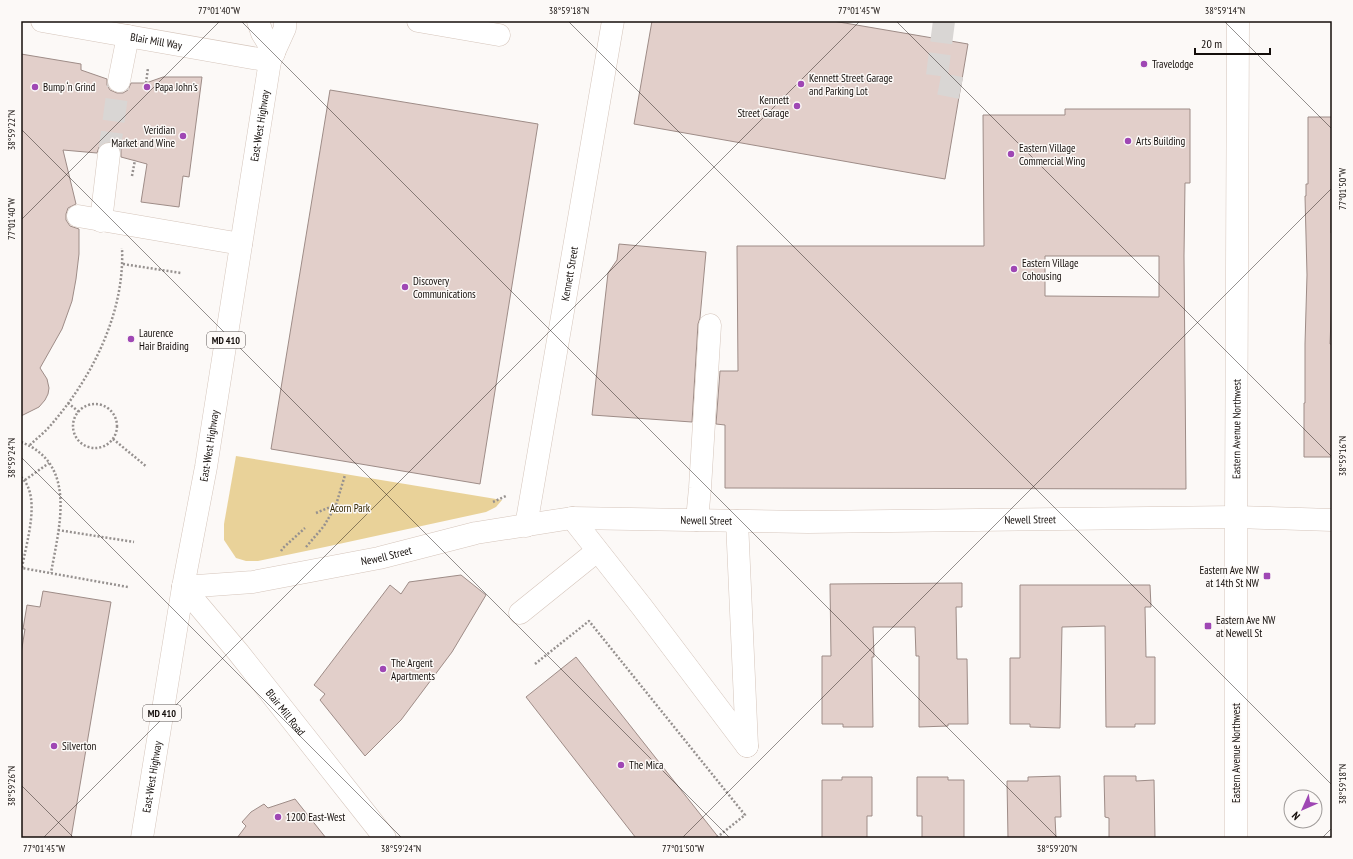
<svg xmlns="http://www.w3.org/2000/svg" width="1353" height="859" viewBox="0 0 1353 859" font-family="'PT Sans Narrow',sans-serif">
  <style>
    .green { fill: #e9d299 }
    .building { fill: #e2cfca; stroke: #9e8c87; fill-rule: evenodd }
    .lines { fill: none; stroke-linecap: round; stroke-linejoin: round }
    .minor-tunnel { stroke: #d9d6d4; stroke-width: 22; stroke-dasharray: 22 11; stroke-linecap: butt }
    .minor-casing { stroke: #d5c5bb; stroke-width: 23 }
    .major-casing { stroke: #d5c5bb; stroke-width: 23 }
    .path { stroke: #96918f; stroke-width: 2.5; stroke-dasharray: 2 2; stroke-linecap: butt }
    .minor { stroke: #fff; stroke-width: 22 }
    .major { stroke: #fff; stroke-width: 22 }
    .ticks { fill: none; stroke: #140e0b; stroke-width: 1; stroke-opacity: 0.45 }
    .poi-dot { fill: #9f47b4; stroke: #fcf9f7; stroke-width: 1.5 }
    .labels { text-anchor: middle; stroke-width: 3; stroke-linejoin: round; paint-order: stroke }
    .shield { fill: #fcf9f7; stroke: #5a5452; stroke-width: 1 }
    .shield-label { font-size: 10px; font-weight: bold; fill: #140e0b }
    .street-label { font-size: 11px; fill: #140e0b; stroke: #fcf9f7 }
    .poi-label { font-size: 11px; fill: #140e0b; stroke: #fcf9f7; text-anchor: start }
    .park-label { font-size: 11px; fill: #342700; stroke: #fcf9f7 }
    .neatline { fill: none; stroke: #140e0b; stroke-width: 1.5 }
    .ticks-label { font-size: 10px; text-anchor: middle; fill: #140e0b }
  </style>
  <rect width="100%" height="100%" fill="#fcf9f7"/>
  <path class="green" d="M236,456L502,500L496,507L486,512L325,547L258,561H246L236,558L224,540V524Z"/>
  <g class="building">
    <path d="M652,21H833L968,44L945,179L634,124Z"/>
    <path d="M21,54L81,64V70L107,79V85L110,90L117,93H123L128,90L131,83H146L163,77H202L189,177L183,176L179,207L141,202L147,164L121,157V149L116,144L110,142L104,143L99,147L97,153L63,150L76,204L68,208L66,214V220L70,226L79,229V254L76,279L72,301L62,329L40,368L47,379L49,388L48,394L45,400L39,407L21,416Z"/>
    <path d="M330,90L538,124L480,484L271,449Z"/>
    <path d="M1065,109H1190V183H1185L1184,256L1186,489L725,488V425L716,424L720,371H738L737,246H984L983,115H1065ZM1045,256H1159V297L1045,296Z"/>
    <path d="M1308,117H1332L1331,233H1332V294L1330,344H1332V457H1304V403H1305V344L1307,275L1305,196H1306V184H1308Z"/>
    <path d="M619,244L706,252L700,318L698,324L692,422L592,415L608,273L617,260Z"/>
    <path d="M461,575L486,595L452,652L401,720L365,756L320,700L325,694L314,685L390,585L401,594L409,582Z"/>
    <path d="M962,583V607H956L957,659H967L968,724H948V726L919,727V656H916L915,627H873L874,657H872L873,727H843V724H822V656H831L830,584Z"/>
    <path d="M1020,585H1150L1151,607H1145L1146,657H1155V724H1135V727H1106L1105,626L1062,627L1060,728L1030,727V724H1010V658H1020Z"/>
    <path d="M43,591L111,602L71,838H21V654L25,629H23L27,605L40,607Z"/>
    <path d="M576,657L719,838H636L526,697Z"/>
    <path d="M1060,776L1061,817H1055L1056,838H1008L1007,781H1028V777Z"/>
    <path d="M1104,776H1136V781L1154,780L1155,838H1109V818L1105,817Z"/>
    <path d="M842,777H872V816H867V838H822V780H842Z"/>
    <path d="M917,777H948V780H964V838H922V816H917Z"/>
    <path d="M295,799L326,838H237L246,826L242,822L251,812L264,804L268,808Z"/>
  </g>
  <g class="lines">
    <g class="minor-tunnel">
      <path d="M944,21L936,83L961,88"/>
      <path d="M109,154L119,81"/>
    </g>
    <g class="minor-casing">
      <g id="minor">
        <path id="s1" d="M42,21L270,61"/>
        <path d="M418,21L499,35"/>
        <path d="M119,81L128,36"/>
        <path d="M78,216L241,244"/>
        <path d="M101,221L109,154"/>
        <path d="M572,518L642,607L747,746"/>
        <path d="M697,520L700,488L710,325"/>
        <path d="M737,521L747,746"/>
        <path id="s2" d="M526,526L613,21"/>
        <path id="s3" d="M183,587L253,582L379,558L476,533L572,518L808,522L1236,517L1332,520"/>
        <path id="s4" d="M183,587L238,652L385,838"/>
        <path d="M520,613L597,551"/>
        <path id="s5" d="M1236,838V517L1238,21"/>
      </g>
    </g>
    <g class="major-casing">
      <g id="major">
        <path d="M258,21L262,33L274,53"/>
        <path id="s6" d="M142,838L183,587L206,467L270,61L285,28V21"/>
      </g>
    </g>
    <g class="path">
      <path d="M146,83L148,68"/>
      <path d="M132,176L135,160"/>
      <path d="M123,264L181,273"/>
      <path d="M68,403L79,412"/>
      <circle cx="95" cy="426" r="22"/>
      <path d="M113,439L147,467"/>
      <path d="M21,442C78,464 59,527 51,573"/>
      <path d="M30,445C36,439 44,433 50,426C92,378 125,313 122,248"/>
      <path d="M21,477C42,496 26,543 22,568L128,587"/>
      <path d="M25,480L49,463"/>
      <path d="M493,502L506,496"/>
      <path d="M316,513L335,505"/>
      <path d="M58,530L134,542"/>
      <path d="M306,547L324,526L336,505L345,475"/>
      <path d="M281,551L283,548L305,528"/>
      <path d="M535,664L589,621L745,815L716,838"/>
    </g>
    <use href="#minor" class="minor"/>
    <use href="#major" class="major"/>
  </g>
  <path class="ticks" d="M241,21L1058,838M568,21L1332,785M896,21L1332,457M1224,21L1332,129M21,129L730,838M21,220L220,21M21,457L402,838M21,785L74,838M43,838L860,21M682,838L1332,188M1322,838L1332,828"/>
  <g class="poi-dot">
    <circle cx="1144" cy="64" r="4"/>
    <circle cx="801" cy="84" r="4"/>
    <circle cx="35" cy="87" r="4"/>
    <circle cx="147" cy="87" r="4"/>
    <circle cx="797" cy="106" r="4"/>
    <circle cx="183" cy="136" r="4"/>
    <circle cx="1128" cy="141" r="4"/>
    <circle cx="1011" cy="154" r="4"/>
    <circle cx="1014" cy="269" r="4"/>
    <circle cx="405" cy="287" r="4"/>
    <circle cx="131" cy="339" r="4"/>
    <rect x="1263" y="572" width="8" height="8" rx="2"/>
    <rect x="1204" y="622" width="8" height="8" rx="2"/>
    <circle cx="383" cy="669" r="4"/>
    <circle cx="54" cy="746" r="4"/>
    <circle cx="621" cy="765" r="4"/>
    <circle cx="278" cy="817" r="4"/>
  </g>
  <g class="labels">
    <g class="shield">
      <rect x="207" y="332" width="38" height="16" rx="3"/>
      <rect x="143" y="705" width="38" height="16" rx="3"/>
    </g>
    <g class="shield-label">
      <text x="226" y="344">MD 410</text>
      <text x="162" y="717">MD 410</text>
    </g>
    <g class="street-label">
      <text dy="4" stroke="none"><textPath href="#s1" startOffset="116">Blair Mill Way</textPath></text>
      <text dy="4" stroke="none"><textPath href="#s6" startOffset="722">East-West Highway</textPath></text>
      <text dy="4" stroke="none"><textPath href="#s2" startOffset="256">Kennett Street</textPath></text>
      <text dy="4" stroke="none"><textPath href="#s5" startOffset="409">Eastern Avenue Northwest</textPath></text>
      <text dy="4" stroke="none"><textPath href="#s6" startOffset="398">East-West Highway</textPath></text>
      <text dy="4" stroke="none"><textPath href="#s3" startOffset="530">Newell Street</textPath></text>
      <text dy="4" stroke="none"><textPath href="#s3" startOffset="854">Newell Street</textPath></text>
      <text dy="4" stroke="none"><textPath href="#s3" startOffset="206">Newell Street</textPath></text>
      <text dy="4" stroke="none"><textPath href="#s4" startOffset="162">Blair Mill Road</textPath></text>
      <text transform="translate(1236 753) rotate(-90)" y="4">Eastern Avenue Northwest</text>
      <text dy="4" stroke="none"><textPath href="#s6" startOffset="62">East-West Highway</textPath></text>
    </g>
    <g class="poi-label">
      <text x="1152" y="68">Travelodge</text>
      <text x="809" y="82">Kennett Street Garage<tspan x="809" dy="13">and Parking Lot</tspan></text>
      <text x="43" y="91">Bump ‘n Grind</text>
      <text x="155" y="91">Papa John's</text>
      <text x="789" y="104" text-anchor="end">Kennett<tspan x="789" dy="13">Street Garage</tspan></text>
      <text x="175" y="134" text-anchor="end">Veridian<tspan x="175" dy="13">Market and Wine</tspan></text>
      <text x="1136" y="145">Arts Building</text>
      <text x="1019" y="152">Eastern Village<tspan x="1019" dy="13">Commercial Wing</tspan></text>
      <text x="1022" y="267">Eastern Village<tspan x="1022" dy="13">Cohousing</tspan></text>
      <text x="413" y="285">Discovery<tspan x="413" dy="13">Communications</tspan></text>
      <text x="139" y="337">Laurence<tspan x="139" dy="13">Hair Braiding</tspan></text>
      <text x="1259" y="574" text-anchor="end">Eastern Ave NW<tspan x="1259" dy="13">at 14th St NW</tspan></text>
      <text x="1216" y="624">Eastern Ave NW<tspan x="1216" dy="13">at Newell St</tspan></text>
      <text x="391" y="667">The Argent<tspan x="391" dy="13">Apartments</tspan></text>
      <text x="62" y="750">Silverton</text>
      <text x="629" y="769">The Mica</text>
      <text x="286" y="821">1200 East-West</text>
    </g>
    <g class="park-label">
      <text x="350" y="512">Acorn Park</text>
    </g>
  </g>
  <rect width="1353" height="859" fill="none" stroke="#fcf9f7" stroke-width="44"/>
  <g transform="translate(1303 809) rotate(225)"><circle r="19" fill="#fcf9f7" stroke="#9f9b99"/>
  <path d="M0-3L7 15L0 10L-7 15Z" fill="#9f47b4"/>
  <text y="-6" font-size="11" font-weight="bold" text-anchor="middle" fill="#140e0b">N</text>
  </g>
  <path d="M1195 48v6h75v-6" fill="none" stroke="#140e0b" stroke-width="2"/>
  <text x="1201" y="48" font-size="12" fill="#140e0b" stroke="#fcf9f7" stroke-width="3" paint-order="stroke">20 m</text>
  <rect x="22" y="22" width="1309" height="815" class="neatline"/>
  <g class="ticks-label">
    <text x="219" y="14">77°01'40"W</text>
    <text x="569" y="14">38°59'18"N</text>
    <text x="859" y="14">77°01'45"W</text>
    <text x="1225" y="14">38°59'14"N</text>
    <text transform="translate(11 130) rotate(-90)" y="4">38°59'22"N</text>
    <text transform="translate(1342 189) rotate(-90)" y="4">77°01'50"W</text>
    <text transform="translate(11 219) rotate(-90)" y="4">77°01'40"W</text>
    <text transform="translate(1342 456) rotate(-90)" y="4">38°59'16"N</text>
    <text transform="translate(11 458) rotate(-90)" y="4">38°59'24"N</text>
    <text transform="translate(1342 784) rotate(-90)" y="4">38°59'18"N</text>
    <text transform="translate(11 786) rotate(-90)" y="4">38°59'26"N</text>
    <text x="44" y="852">77°01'45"W</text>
    <text x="401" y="852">38°59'24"N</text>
    <text x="683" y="852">77°01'50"W</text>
    <text x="1057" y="852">38°59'20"N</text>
  </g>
</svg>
